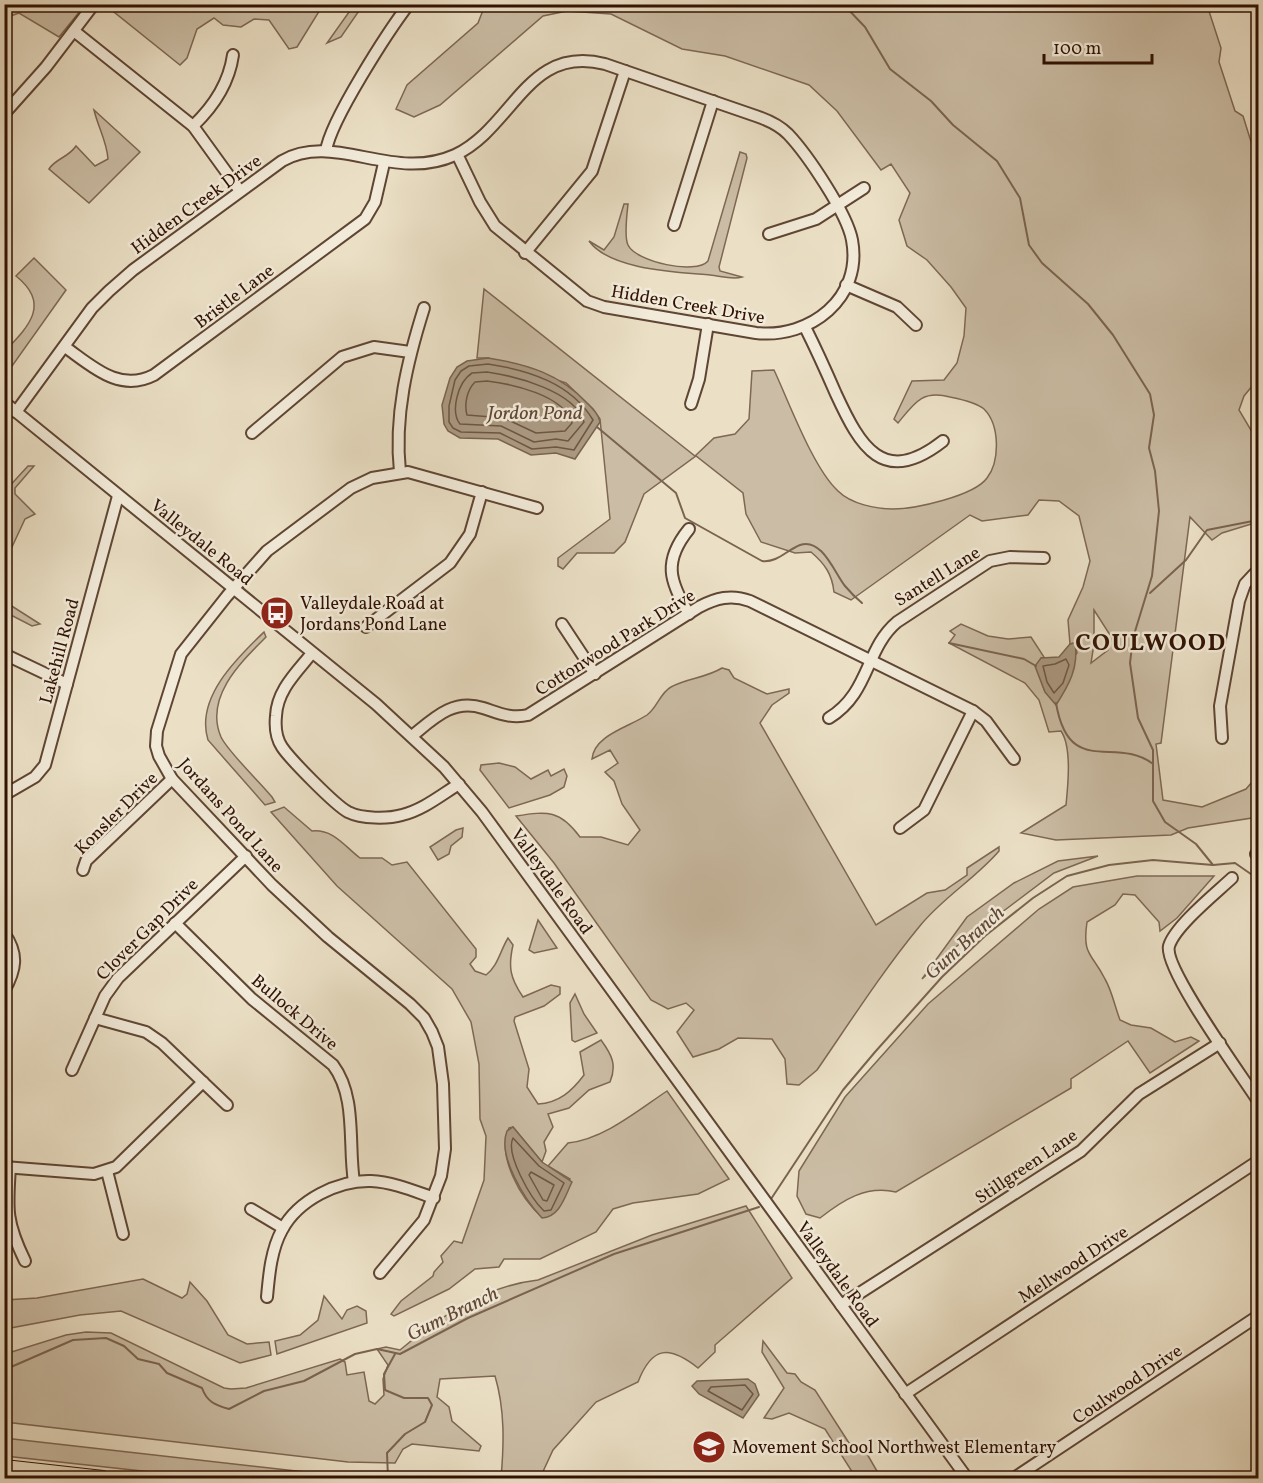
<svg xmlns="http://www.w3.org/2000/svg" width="1263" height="1483" viewBox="0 0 1263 1483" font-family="Vollkorn,serif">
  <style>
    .green { fill: #cbbda5; stroke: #7e6754; stroke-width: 1.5; fill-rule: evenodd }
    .water { fill: #ab9a83; stroke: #7a634f; stroke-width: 1.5 }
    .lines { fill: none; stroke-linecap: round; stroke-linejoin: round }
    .shore { stroke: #6e5642; stroke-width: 1.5 }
    .stream { stroke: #7a634f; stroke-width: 2 }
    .minor-casing { stroke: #5f4533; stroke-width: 14 }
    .major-casing { stroke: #301102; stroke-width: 16 }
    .minor { stroke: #f2ebda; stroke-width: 10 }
    .major { stroke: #ebe0c6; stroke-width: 14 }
    .labels { text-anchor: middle; stroke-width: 5; stroke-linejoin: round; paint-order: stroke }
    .street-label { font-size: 18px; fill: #301102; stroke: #f2ebda }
    .poi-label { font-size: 18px; fill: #301102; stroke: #f2ebda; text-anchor: start }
    .water-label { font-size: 20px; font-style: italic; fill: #614836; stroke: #f2ebda }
    .district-label { font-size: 24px; font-weight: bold; letter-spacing: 1.5px; fill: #301102; stroke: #f2ebda }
  </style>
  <rect width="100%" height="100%" fill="#ebe0c6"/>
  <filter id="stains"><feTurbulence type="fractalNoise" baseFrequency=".00333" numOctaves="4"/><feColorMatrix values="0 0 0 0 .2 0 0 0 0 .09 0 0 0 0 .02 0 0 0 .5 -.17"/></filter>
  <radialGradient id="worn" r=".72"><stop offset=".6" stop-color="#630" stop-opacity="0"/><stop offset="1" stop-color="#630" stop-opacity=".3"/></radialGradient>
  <g class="green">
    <path d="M639,4L649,8L656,4L1207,5L1221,48L1219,62L1235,111L1243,116L1258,164V379L1244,396L1239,410L1258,442V522L1222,533L1212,540L1190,517L1161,743L1156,744L1163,800L1202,807L1246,789L1258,775V817L1188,828L1171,835L1056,840L1021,833L1066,805C1068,785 1072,747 1061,731L1049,732L1039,700L1025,683L949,643L955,635L950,631L961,624L988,636L1008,639L1031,637L1044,657L1041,658L1038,671L1044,689L1077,653L1075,643L1070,644L1068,620L1083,587L1090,561L1079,516L1059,501L1039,500L1028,515L982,521L970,515L851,600L834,592C832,574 825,564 811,552L795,553L761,542L746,514L743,493L696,456L644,494L625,542L614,553H577L563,569L558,566V558L610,519L600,419L593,409L566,383L488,358H477L484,289L695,456L714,438L735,434L749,419L752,371L774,370C789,402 813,468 838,491C851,504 876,509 893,509C915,509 974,496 987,478C1000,461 1000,425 984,409C976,402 960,399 950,397C922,390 915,402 898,423L894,419L912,381L944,380L957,363L964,336L966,308L951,287L927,260L907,246L899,220L910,193L891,164L881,170L837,111L809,85L725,56L682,49L611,14L567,11L543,16L440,105L414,117L396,109L407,85L478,23L485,5ZM1094,610L1112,638L1108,650L1091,663L1094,644Z"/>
    <path d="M4,5L5,4L85,5L59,37L19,13L5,18Z"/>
    <path d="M119,5V4L323,5L297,47L289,49L269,20L254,19L241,27L223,25L214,18L197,29L187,58L180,65L114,12Z"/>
    <path d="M354,5H363L341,37L327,43Z"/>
    <path d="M94,110L140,152L89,203L49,169C56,158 68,158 76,146L95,166L108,159C107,142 98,127 94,110Z"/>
    <path d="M740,152L746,154L747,158L719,267L720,271L742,277C732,280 721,276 710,275C677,272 610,270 589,241L604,250L614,237L624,204H628C627,213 624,237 628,245C636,262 696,275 708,261Z"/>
    <path d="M34,258L66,290L5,376V351C29,326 51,304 16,276Z"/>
    <path d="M28,466H34L15,488V494L35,514L25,519L5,562V491Z"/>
    <path d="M5,587L8,593L7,603L40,624L32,626L5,612Z"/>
    <path d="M264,632L266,637C241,662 204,697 221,737C228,752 260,782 272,797L275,802L265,805L208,740C195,698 237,658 264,632Z"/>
    <path d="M722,668L729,670L734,678L767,694L789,689V693L772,705L760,723L876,925L927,893L945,890L967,875V868L999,847V851C975,879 942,898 919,927C882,972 850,1022 817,1070L799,1085L787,1084L785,1059L772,1039L738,1038L719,1049L693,1057L677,1032L694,1010L686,1003L668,1009L651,1000L554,863L516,816C548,811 560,810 580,837H601L628,845L640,830L622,804L614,781L605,772L618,763L610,750L592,759C594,735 629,727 647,715C657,708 660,693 671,687C687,678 706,678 722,668Z"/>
    <path d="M499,763L515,767L531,779L548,770L551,776L564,769L567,776L564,787L550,795L509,808L480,770L481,765Z"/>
    <path d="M284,807L312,831C334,829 345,847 360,858H382L392,865L407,862L476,949V957L470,964L475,971L486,975C498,966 500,951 508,938L513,945C508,967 510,978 523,997L551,985L560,987V994L544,1006L515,1017L514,1021L529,1069L527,1087L538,1104C559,1103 572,1091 584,1075L580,1052L601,1040C612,1055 617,1065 610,1082L589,1090L569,1108L548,1114L553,1127L544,1142L546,1151L542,1162L513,1127L509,1128C496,1156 521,1199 542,1217L570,1179L548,1166L568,1143C604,1139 637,1111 667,1091L729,1179L698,1194L633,1203L613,1209L596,1232L540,1259H504L499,1267L475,1269L449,1289L394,1316L391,1314L401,1301L433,1276L434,1272L443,1262L441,1256L454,1241L462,1243L484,1180L486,1136L480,1119L479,1064L471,1022L452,989L337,886L271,812Z"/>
    <path d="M463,828L462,837L451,846L449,854L438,860L430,847L456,830Z"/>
    <path d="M1098,856L1054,873L957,946L922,979L967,917L1014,883L1058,861Z"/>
    <path d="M1137,876H1214L1177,918L1160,931L1159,922L1135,895L1123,894L1115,905L1087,922C1082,956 1092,953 1105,979C1112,991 1115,1007 1120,1020L1131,1025L1151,1028L1175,1042L1191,1037L1199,1041L1150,1073L1128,1041L1071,1079V1088L896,1192C866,1185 843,1200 820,1218L806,1214L797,1196L799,1171L845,1097L928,1004L1039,909L1073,887Z"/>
    <path d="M538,920L557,948L534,953L529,950Z"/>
    <path d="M575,994L584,1014L597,1033L575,1042L572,1040L570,1003Z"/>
    <path d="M746,1206L792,1278L715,1345V1352L698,1368C669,1345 652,1346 638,1382L596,1402L553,1450L540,1478H501C504,1444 505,1410 495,1376L440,1379L437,1397L449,1407L452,1421L481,1446L479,1451L412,1444L403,1449L395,1463L348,1462L5,1422V1354L66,1335L86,1332L111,1333L224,1388L231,1389L246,1388L340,1359L345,1362L347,1375L364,1372L369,1401L375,1404L384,1395L383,1379L388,1365L377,1349L386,1347L400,1350C439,1317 485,1286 538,1280L652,1235Z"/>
    <path d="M143,1279L182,1298L187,1294L190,1282L207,1301L228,1335L247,1344L269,1342L271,1355L240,1363L121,1311L80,1315L5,1329V1300L37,1298Z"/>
    <path d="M324,1296L342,1319L347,1310L357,1306L366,1311L367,1323L277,1354L275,1341L300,1335L318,1320Z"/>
    <path d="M763,1341L787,1373L795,1374L801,1382L815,1390L849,1443L863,1447L881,1478H856L825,1429L789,1413L772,1419L764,1418L784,1388L762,1352Z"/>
    <path d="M4,1438L359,1478H206L5,1456Z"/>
  </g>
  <g class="water">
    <path d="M488,358C527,364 560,374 587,403C593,409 599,415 600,422L575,459L556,453L531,455L498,439L460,438L448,431L444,424L442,405L450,378L457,367L467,361Z"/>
    <path d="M1075,643C1079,667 1069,685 1056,705L1045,692L1035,666L1041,658L1059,657L1070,644Z"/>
    <path d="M513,1127L542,1162L572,1182C565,1196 560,1217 542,1218C525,1200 497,1156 507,1131Z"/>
    <path d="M748,1379L755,1384L759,1395L743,1418L699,1394L692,1386L697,1381Z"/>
  </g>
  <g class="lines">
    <g class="shore">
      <path d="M488,364C528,370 571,383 593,420L574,450L556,447L532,449L500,433L461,432L453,428L449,422V406L455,380L461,371L469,366Z"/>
      <path d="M487,372C515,376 575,391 584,422L568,441L556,439L534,442L501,426L460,424C450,411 458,382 472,373Z"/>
      <path d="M487,381C512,384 564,395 572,423L565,431L536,433L504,418L467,415C464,404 467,390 475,382Z"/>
      <path d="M1066,659L1069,665L1063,683L1054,693L1047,682L1043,666L1055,664Z"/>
      <path d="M513,1138L539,1166L564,1183L551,1210L544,1211C531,1199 505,1154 513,1138Z"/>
      <path d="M531,1172L554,1185L547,1201L543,1200L529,1175Z"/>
      <path d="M745,1385L753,1394L742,1410L708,1391L711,1387Z"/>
    </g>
    <g class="stream">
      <path d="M843,4L865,27L890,69L931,101L953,125L997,161L1020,198L1029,245L1042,263L1088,304L1113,335L1150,394L1154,415L1149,448L1155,471L1159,511L1152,576L1133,638L1130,663L1138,718L1153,750V801L1165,822L1196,844L1213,865"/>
      <path d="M597,427L676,493L685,518L762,561C777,563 787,550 800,545C822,537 835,574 845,586C850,592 856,598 862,603"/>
      <path d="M1150,593L1186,560L1207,530L1258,520"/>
      <path d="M949,643L1024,659L1036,666"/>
      <path d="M1056,703C1069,779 1115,735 1153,764"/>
      <path d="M771,1199L843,1090L875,1052L942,977L985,936L1033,898L1067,876L1109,865L1153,860L1213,865L1235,863L1258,879"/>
      <path d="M4,1370L73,1340L106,1338L124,1346L138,1359L159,1364L167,1373L202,1388C207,1402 215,1405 229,1409L264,1391L304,1381L355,1354L377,1349L400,1354L468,1318L614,1254L759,1207"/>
      <path d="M388,1478L387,1453L405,1434L425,1422L432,1405L428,1398H404L385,1390L384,1374L395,1354"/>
    </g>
    <g class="minor-casing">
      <g id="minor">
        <path d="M74,31L193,126L240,191"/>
        <path d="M4,114L46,67L94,4"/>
        <path d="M193,126C213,107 229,83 233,55"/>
        <path d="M326,151C330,121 389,30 409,4"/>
        <path d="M674,225L713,101"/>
        <path d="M769,234L816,219L864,188"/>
        <path d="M525,253L592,171L625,71"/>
        <path d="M846,285L897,307L916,325"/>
        <path d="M805,327C816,349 826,371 836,394C860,446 883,488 943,441"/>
        <path d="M65,347C92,366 119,393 154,375L365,219L375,202L384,163"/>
        <path d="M4,402L376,704L444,767L482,812L967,1478"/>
        <path d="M691,404L699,379L708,324"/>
        <path d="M16,412L92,308L109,291L133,270L282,161C334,131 393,183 455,155C514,127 527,44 605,64L756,116C768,120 779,125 788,134C807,154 847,213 852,240C863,298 810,339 756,333L604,307L587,301L495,226L480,202L457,154"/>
        <path d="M252,433L342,357L374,347L410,352"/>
        <path d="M400,472C394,416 407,362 424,308"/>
        <path d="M689,614C669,581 663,561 689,529"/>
        <path d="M562,624L595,674"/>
        <path d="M366,627L450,563L470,534L482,492"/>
        <path d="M312,653C297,672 277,690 276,716C275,726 276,738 282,747C290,759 335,805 348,812C362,819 388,819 402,815C423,810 441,795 459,784"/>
        <path d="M4,654L67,684"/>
        <path d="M829,718C870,693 865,649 897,622L990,561L1010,557L1044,558"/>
        <path d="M412,736C433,719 453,698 483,708C499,713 511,719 528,715L699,607C716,598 731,594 750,601L973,711L986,721L1014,759"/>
        <path d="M1222,738L1220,706L1239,601L1245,584L1258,570"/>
        <path d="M4,795L35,777L45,765L118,496"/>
        <path d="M900,828L924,810L973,711"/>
        <path d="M1256,854L1258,853"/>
        <path d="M83,870L86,861L172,779"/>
        <path d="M1232,878C1216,893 1175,926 1169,946C1163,968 1243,1077 1258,1101"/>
        <path d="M175,923L252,999L333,1065C357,1097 348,1144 354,1182"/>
        <path d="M4,933C19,954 16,970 4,991"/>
        <path d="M95,1018L146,1032L162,1043L227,1105"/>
        <path d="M72,1070L105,996L118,978L246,856"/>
        <path d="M4,1167L94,1174L116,1167L203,1082"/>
        <path d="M10,1167C7,1210 6,1222 25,1261"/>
        <path d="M107,1171L123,1234"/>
        <path d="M251,1209L283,1228"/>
        <path d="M380,1273L424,1220L441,1176L445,1149L443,1084L438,1047L432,1032L424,1018L410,1004L328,937L272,885L172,779L159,756L156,746L157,731L181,654L227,596L267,551L351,488L372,478L408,472L537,508"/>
        <path d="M267,1297C269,1275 271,1250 282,1230C298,1200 338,1180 371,1181C393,1182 414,1191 434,1198"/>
        <path d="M841,1305L1081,1151L1139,1094L1220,1043"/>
        <path d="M905,1394L1258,1161"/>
        <path d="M1014,1478L1258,1316"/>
      </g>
    </g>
    <g class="major-casing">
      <path id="major" d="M4,1467L103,1478"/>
    </g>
    <use href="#minor" class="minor"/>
    <use href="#major" class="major"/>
  </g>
  <defs>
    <g id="bus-disc" transform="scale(1.725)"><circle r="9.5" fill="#8f2418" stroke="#f2ebda"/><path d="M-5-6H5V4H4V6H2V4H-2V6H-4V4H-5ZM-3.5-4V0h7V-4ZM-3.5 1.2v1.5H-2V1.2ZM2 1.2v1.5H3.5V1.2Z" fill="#fff"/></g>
    <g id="school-disc" transform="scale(1.725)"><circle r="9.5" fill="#8f2418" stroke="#f2ebda"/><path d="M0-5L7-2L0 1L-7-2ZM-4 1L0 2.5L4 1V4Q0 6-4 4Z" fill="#fff"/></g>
  </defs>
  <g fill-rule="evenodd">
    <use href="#bus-disc" x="277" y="613"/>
    <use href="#school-disc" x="709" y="1447"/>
  </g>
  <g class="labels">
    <g class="street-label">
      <text transform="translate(196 204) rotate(-36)" y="6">Hidden Creek Drive</text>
      <text transform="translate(234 296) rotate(-37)" y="6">Bristle Lane</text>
      <text transform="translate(688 304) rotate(10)" y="6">Hidden Creek Drive</text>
      <text transform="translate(202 542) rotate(39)" y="6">Valleydale Road</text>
      <text transform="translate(937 576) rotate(-32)" y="6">Santell Lane</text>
      <text transform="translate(615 642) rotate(-32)" y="6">Cottonwood Park Drive</text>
      <text transform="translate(59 651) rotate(-75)" y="6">Lakehill Road</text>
      <text transform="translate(116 813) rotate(-45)" y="6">Konsler Drive</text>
      <text transform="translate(231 815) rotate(48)" y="6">Jordans Pond Lane</text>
      <text transform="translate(552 881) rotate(54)" y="6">Valleydale Road</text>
      <text transform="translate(147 929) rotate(-45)" y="6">Clover Gap Drive</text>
      <text transform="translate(295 1012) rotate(40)" y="6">Bullock Drive</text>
      <text transform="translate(1026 1166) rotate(-34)" y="6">Stillgreen Lane</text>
      <text transform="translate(1073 1264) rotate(-33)" y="6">Mellwood Drive</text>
      <text transform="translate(838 1274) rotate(54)" y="6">Valleydale Road</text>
      <text transform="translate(1127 1384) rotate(-34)" y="6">Coulwood Drive</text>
    </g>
    <g class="poi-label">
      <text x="300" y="609">Valleydale Road at<tspan x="300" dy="21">Jordans Pond Lane</tspan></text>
      <text x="732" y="1453">Movement School Northwest Elementary</text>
    </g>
    <g class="water-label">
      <text x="535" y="419">Jordon Pond</text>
      <text transform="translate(964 942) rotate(-42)" y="7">Gum Branch</text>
      <text transform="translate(452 1313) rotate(-26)" y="7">Gum Branch</text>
    </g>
    <g class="district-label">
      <text x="1151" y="650">COULWOOD</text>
    </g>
  </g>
  <rect width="1263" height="1483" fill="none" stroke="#ebe0c6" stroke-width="24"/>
  <rect x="6" y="6" width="1251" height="1471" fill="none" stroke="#301102" stroke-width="3"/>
  <rect x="12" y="12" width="1239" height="1459" fill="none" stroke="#301102" stroke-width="1.5"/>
  <path d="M1044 54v9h108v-9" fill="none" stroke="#301102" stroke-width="3"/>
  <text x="1053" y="54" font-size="18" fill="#301102" stroke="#f2ebda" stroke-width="4.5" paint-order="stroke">100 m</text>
  <rect width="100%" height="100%" filter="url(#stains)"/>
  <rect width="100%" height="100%" fill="url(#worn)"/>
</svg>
